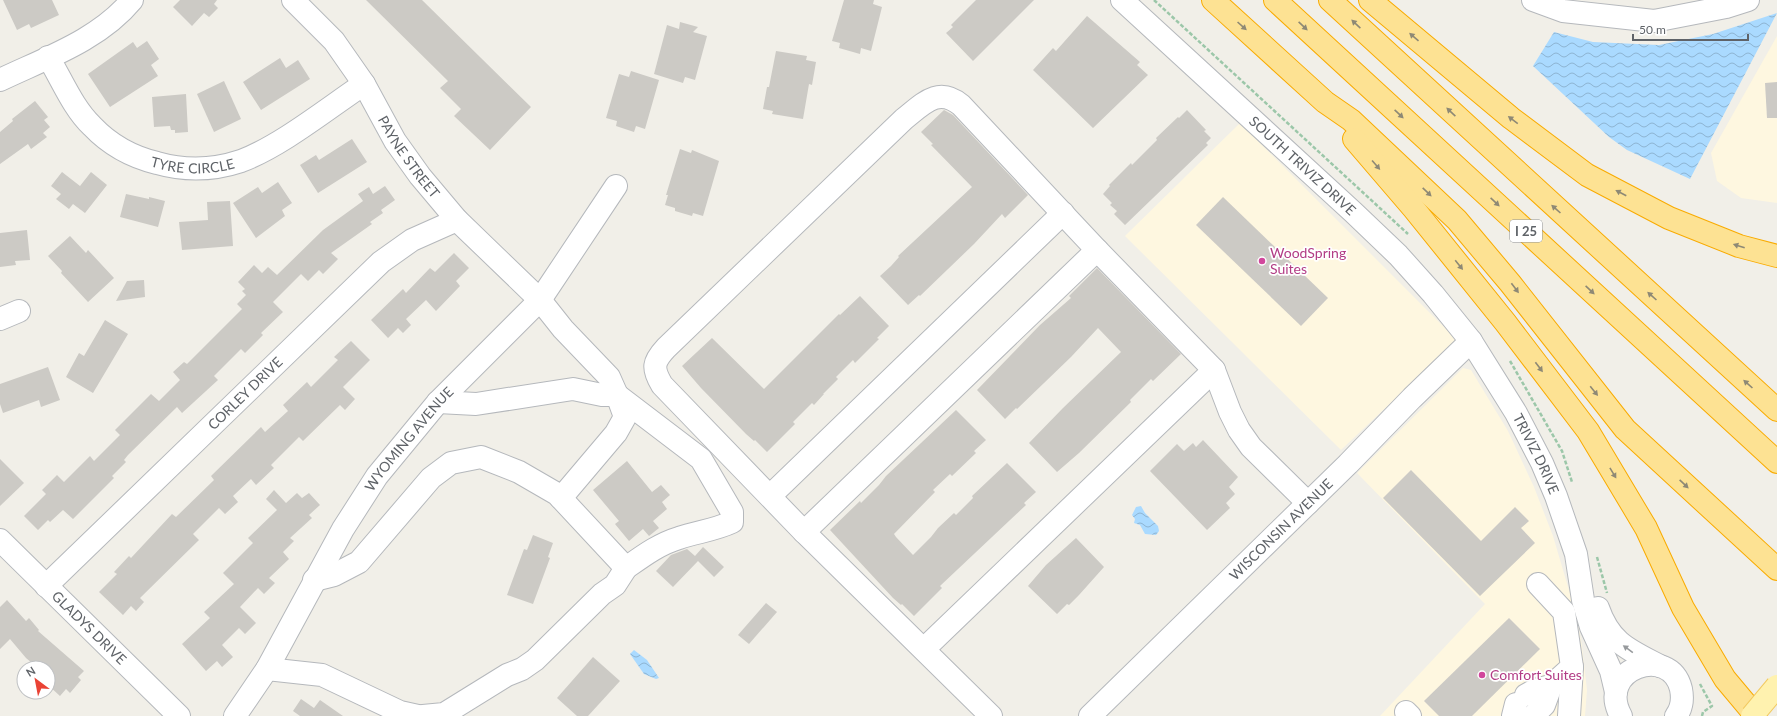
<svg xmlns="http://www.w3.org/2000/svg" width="1777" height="716" viewBox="0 0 1777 716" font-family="Lato,sans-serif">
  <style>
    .commercial { fill: #fef7e0 }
    .water { fill: url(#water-waves) }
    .building { fill: #cccac5 }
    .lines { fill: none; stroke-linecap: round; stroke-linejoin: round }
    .minor-casing { stroke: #b5b8bc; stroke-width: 24 }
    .highway-casing { stroke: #f9ab00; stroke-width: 24 }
    .path { stroke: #9cc7a9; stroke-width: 2.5; stroke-dasharray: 4 2; stroke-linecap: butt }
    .minor { stroke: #fff; stroke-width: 22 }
    .highway { stroke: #fde293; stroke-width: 22 }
    .major-bridge-casing { stroke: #f2c960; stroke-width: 24; stroke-linecap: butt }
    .major-bridge { stroke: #fff2af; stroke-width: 22 }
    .oneway { fill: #8e8975 }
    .oneway2 { fill: #979a9d }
    .hotel-dot { fill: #d1479c; stroke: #fff; stroke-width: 1.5 }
    .labels { text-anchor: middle; stroke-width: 3.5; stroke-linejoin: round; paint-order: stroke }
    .shield { fill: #fff; stroke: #8f9295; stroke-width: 1 }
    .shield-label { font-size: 13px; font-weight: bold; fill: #5f6368 }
    .street-label { font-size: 14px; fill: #5f6368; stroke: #fff }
    .hotel-label { font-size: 14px; fill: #b23c85; stroke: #fff; text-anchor: start }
  </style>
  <defs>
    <pattern id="water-waves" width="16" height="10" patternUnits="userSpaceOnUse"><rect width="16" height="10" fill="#aadaff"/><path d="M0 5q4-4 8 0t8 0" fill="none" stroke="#8eb4d2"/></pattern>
  </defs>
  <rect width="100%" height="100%" fill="#f1efe8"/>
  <g class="commercial">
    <path d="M1777,36V203L1741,198L1717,181L1711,153Z"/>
    <path d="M1240,123L1457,340L1341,450L1125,236Z"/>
    <path d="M1463,368L1471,370L1508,431L1534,487L1553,536L1576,614L1582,646L1587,690L1585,716H1380L1485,604L1357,473Z"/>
  </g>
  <g class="water">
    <path d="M1777,13L1690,179L1627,150L1609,137L1533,66L1554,32L1593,42L1659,45L1713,34Z"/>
    <path d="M1141,506L1145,513L1158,526L1159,531L1156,535L1145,534L1140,525L1134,523L1135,519L1132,515L1136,507Z"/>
    <path d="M634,650L647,660L659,678L656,679L644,674L630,654Z"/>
  </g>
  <g class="building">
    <path d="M3,0H52L59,15L31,28L29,24L17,30Z"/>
    <path d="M180,0H217L214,4L218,8L209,17L204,13L192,26L173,7Z"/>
    <path d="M366,0H422L531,107L490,150L454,116L461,109L440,88L448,81Z"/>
    <path d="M844,0H874L873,4L882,7L871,51L861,48L860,54L839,48L840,43L832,41Z"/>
    <path d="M976,0H1034L973,61L946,33L953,27L951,25Z"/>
    <path d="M1087,16L1140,62L1137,65L1148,75L1093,128L1033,70L1053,48L1056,51Z"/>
    <path d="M680,22L698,27L693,32L707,36L695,80L685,77L683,83L654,74L667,25L679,29Z"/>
    <path d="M147,41L159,59L151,65L158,76L110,107L88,74L133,42L137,48Z"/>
    <path d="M776,51L807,56L806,60L816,62L812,85L809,84L803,119L772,114L773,111L763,109L767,87H769Z"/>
    <path d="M280,58L286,68L298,60L310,79L261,110L243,82Z"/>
    <path d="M631,71L659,80L645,129L636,126L634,132L616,126L617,121L606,118L619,74L629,77Z"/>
    <path d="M224,81L241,119L214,132L197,94Z"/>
    <path d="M1777,82V118H1767L1765,83Z"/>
    <path d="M186,94L188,132L175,133V130H171L170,126L154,127L152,97Z"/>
    <path d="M35,101L48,117L44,120L50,127L43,133L47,137L31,149L28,144L0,164V132L13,121L12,119Z"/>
    <path d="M944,110L953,115L1028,195L1005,218L1002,214L974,244L920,296L919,295L908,305L880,276L891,266L899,257L898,256L972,187L931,145L933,144L921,132Z"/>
    <path d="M1187,110L1206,130L1204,131L1211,138L1206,143L1208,145L1125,225L1114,214L1117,211L1110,205L1112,203L1103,194L1110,186L1109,185L1131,163L1132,165L1157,140L1156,138L1178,117L1179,118Z"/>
    <path d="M352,139L367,162L318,193L300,165L316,155L319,160Z"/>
    <path d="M680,149L691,153L692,150L719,161L703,216L693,213L692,216L675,211V208L665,205L668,195H666Z"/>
    <path d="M62,172L80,186L91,172L107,185L85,213L73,204L69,209L56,199L61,194L51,186Z"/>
    <path d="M278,182L292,203L282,210L285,216L256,238L233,203L258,187L262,193Z"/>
    <path d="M385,186L395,200L381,210L383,213L370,222L372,224L331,253L338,259L323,274L319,270L308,281L301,274L273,302L283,312L261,333L263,335L245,353L241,349L214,376L218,380L182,413L177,407L128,455L124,460L126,462L112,476L114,478L73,519L63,510L50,522L48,520L38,530L24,516L46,494L42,490L57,475L64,482L90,456L94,461L120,435L115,430L151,394L159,401L180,380L173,372L184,362L187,364L242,309L237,304L246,295L242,291L245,289L238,282L254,265L262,273L268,267L277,275L323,230L363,201L358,194L369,187L373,194Z"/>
    <path d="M126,194L149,199V197L165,201L158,227L120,217Z"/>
    <path d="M1223,197L1328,298L1301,326L1196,225Z"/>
    <path d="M230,201L233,246L182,250L179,222L208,220L207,202Z"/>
    <path d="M27,230L30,260L15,261L16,265L0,267V233Z"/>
    <path d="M70,236L86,253L88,250L114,278L88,302L61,273L62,271L48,256Z"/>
    <path d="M454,253L469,268L456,281L460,286L436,311L426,300L406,319L411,325L403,333L398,328L388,338L371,320L403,289L406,293L430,268L435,272Z"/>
    <path d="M1097,268L1181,354L1153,381L1151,379L1130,400L1131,402L1079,453L1057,472L1029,443L1063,408L1121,352L1098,328L1071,357L1017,409L1016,408L1005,419L977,390L1040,325L1071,298L1069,296Z"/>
    <path d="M144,280L145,297L116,301L127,281Z"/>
    <path d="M860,296L889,326L877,338L879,339L855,363L853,360L836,377L838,379L823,394H824L814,405L812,403L793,422L795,424L767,452L755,440L754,441L746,434L701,388L682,366L712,338L764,389L839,314L840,315Z"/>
    <path d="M105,320L128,334L93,393L66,377L79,353L84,356Z"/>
    <path d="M351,341L370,360L343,387L355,399L345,410L340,405L303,441L299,437L271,465L274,468L256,485L251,479L233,496L238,502L225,514L219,508L193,534L199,540L140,598L144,602L136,611L131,606L123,615L99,592L117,574L114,572L129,556L131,558L172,514L176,517L214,480L211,476L261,427L265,432L288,411L283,405L307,382L311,387L338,360L334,357Z"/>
    <path d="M48,367L60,400L41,407L39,400L3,413L0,404V384Z"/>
    <path d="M956,410L986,440L974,451L976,453L952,476L950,474L933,490L935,492L894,534L896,537L913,555L931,537L938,528L954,513L956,515L973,498L972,496L1007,463L1036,492L1024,503L1026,505L940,586L942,588L914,616L902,604L901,605L893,598L830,530L860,501L861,503L879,485L886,476Z"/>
    <path d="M1203,440L1238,477L1229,487L1235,494L1226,503L1230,508L1207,530L1150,471L1177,444L1184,451L1193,443L1196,447Z"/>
    <path d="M0,459L24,483L0,506Z"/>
    <path d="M627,461L652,492L661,485L670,495L662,502L667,509L653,521L659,528L649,536L643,529L629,541L615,524L619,521L593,490Z"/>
    <path d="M1411,470L1481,541L1515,507L1529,521L1521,528L1535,543L1480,596L1383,498Z"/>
    <path d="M274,490L286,503L297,493L302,498L309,493L320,505L309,515L312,518L290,538L294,541L283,552L289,559L269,578L275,583L264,594L258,588L240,607L256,623L245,634L239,628L222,645L233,657L222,667L217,661L206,671L182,644L210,618L204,612L234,584L223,573L253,543L248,538L277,510L266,499Z"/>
    <path d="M533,535L553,543L548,557L550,558L533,604L507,595L524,549L527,550Z"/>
    <path d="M1076,538L1104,567L1079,595L1069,605L1067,604L1057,614L1028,586L1046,565Z"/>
    <path d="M703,547L724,567L714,577L698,561L673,587L656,571L671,555L687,549L695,556Z"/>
    <path d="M7,600L26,621L29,618L39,630L38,631L84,671L78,677L81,680L70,693L66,689L60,696L48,685V668H38L26,658L10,639L0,649V607Z"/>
    <path d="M766,603L777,612L749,644L738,635Z"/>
    <path d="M1509,618L1540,649L1472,716H1439L1424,701Z"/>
    <path d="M593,657L620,681L588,716H577L557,698Z"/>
    <path d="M301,699L314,708L320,700L343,716H300L293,711Z"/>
  </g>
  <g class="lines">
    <g class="minor-casing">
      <g id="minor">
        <path id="s1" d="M293,0L334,41L364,84L395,141L420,176L457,220L540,300L563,329L609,377L617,395H602L573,389L476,404L438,402"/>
        <path id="s2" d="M1122,0L1353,212L1398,255L1433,294L1471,341L1516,413L1542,463L1556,496L1576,554L1583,600L1591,627L1611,671L1616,692"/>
        <path d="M1533,0L1563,11L1654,21L1726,7L1748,0"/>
        <path id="s3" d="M48,57C62,80 73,108 92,126C110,145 132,157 157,163C185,171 214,170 241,161C281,146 328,108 364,84"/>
        <path d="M0,80C46,58 99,40 132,0"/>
        <path d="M0,319L19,311"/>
        <path d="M617,395L701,459L732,512V522C715,530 697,532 679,538C659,544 643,556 626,568"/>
        <path d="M770,496L1063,213"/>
        <path d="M561,498L616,433L625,417L617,395"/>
        <path d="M804,532L662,385C652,368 653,362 666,348L904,119C923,104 938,86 961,105L1097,250"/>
        <path id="s4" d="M0,540L179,716"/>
        <path d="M314,580L334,575L359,562L431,478L451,463L481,457L519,472L557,494L626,568L615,585L602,594L535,660L522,669L507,675L444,714L423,716"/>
        <path id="s5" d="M46,586L381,262L412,240L457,220"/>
        <path d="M1598,608C1610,643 1629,650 1660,666"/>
        <path d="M924,649L1214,370"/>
        <path d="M267,669L322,675L400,712L418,716"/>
        <path d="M1526,695L1535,690L1551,686"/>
        <path d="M1406,712L1410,716"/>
        <path id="s6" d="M235,716L267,669L343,529L377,476L438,402L540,300L616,186"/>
        <path d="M991,716L804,532L1097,250L1214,370L1230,412L1239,430L1251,447L1308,503"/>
        <path id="s7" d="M1090,716L1348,464L1412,398L1471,341"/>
        <path d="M1513,716L1516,704"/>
        <path d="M1533,716L1544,705L1551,686L1572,667L1564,612L1538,584"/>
        <path d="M1569,716L1572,667"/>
        <path d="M1621,716C1595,669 1670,643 1681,689C1683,699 1682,708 1676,716"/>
      </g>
    </g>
    <g class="highway-casing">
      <g id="highway">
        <path d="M1213,0L1325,102L1351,120L1457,220L1510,283L1625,429L1777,569"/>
        <path d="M1275,0L1777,462"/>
        <path d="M1330,0L1777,410"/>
        <path d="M1370,0L1511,118L1587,175L1669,218L1739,246L1777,256"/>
        <path d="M1354,139L1414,209L1505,322L1588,431L1646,528L1683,608L1725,679L1756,716"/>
      </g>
    </g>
    <g class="path">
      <path d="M1154,0L1408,234"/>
      <path d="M1510,361L1562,451L1572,482"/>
      <path d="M1597,557L1607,593"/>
      <path d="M1700,684L1712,706L1703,712L1702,716"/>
    </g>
    <use href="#minor" class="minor"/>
    <use href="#highway" class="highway"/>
    <g class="major-bridge-casing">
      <path id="major-bridge" d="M1752,716L1777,686"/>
    </g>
    <use href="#major-bridge" class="major-bridge"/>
  </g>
  <defs><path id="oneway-solid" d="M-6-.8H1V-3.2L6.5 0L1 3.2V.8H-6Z"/></defs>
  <g class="oneway">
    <use href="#oneway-solid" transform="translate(1356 24) rotate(-137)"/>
    <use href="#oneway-solid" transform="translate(1242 26) rotate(42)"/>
    <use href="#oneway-solid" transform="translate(1303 26) rotate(43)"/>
    <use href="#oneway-solid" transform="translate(1414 37) rotate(-139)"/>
    <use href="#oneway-solid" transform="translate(1451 112) rotate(-137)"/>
    <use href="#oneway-solid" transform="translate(1399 114) rotate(43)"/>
    <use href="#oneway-solid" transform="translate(1513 120) rotate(-143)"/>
    <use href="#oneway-solid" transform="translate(1376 165) rotate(49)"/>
    <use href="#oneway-solid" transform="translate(1427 192) rotate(44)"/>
    <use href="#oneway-solid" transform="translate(1621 193) rotate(-152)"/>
    <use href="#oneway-solid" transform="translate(1495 202) rotate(43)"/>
    <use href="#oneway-solid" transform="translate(1556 209) rotate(-138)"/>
    <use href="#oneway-solid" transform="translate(1739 246) rotate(-162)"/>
    <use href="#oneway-solid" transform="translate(1459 265) rotate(51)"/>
    <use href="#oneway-solid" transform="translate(1515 288) rotate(53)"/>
    <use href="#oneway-solid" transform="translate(1590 290) rotate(43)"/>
    <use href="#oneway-solid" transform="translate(1652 296) rotate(-138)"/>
    <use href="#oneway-solid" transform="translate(1539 367) rotate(53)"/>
    <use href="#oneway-solid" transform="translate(1748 384) rotate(-138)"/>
    <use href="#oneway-solid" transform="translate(1594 391) rotate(51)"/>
    <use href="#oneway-solid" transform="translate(1613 473) rotate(59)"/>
    <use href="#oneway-solid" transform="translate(1684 484) rotate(43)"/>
  </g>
  <use class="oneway2" href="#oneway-solid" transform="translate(1628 649) rotate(-144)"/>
  <g class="hotel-dot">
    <circle cx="1262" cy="261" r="4"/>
    <circle cx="1482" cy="675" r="4"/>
  </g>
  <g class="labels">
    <rect class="shield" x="1510" y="220" width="32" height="22" rx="3"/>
    <g class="shield-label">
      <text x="1526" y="236">I 25</text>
    </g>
    <g class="street-label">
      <text dy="5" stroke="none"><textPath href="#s1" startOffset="196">PAYNE STREET</textPath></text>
      <text dy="5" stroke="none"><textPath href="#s3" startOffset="194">TYRE CIRCLE</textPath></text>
      <text dy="5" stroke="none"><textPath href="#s2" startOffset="245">SOUTH TRIVIZ DRIVE</textPath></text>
      <text dy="5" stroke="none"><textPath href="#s5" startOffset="277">CORLEY DRIVE</textPath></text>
      <text dy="5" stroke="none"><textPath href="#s6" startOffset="328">WYOMING AVENUE</textPath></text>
      <text dy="5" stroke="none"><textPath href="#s2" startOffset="619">TRIVIZ DRIVE</textPath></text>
      <text dy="5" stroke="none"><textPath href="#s7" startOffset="267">WISCONSIN AVENUE</textPath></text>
      <text dy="5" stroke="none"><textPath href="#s4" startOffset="125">GLADYS DRIVE</textPath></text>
    </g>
    <g class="hotel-label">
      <text x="1270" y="258">WoodSpring<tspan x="1270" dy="16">Suites</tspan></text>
      <text x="1490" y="680">Comfort Suites</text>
    </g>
  </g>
  <g transform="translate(36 680) rotate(328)"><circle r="19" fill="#ffffff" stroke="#bfc1c3"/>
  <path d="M0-3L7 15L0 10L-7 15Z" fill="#ea4335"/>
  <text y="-6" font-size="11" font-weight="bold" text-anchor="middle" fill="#5f6368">N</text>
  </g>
  <path d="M1633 34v6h115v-6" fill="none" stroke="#5f6368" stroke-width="2"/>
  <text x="1639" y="34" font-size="12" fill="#5f6368" stroke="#ffffff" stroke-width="3" paint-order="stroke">50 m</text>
</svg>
